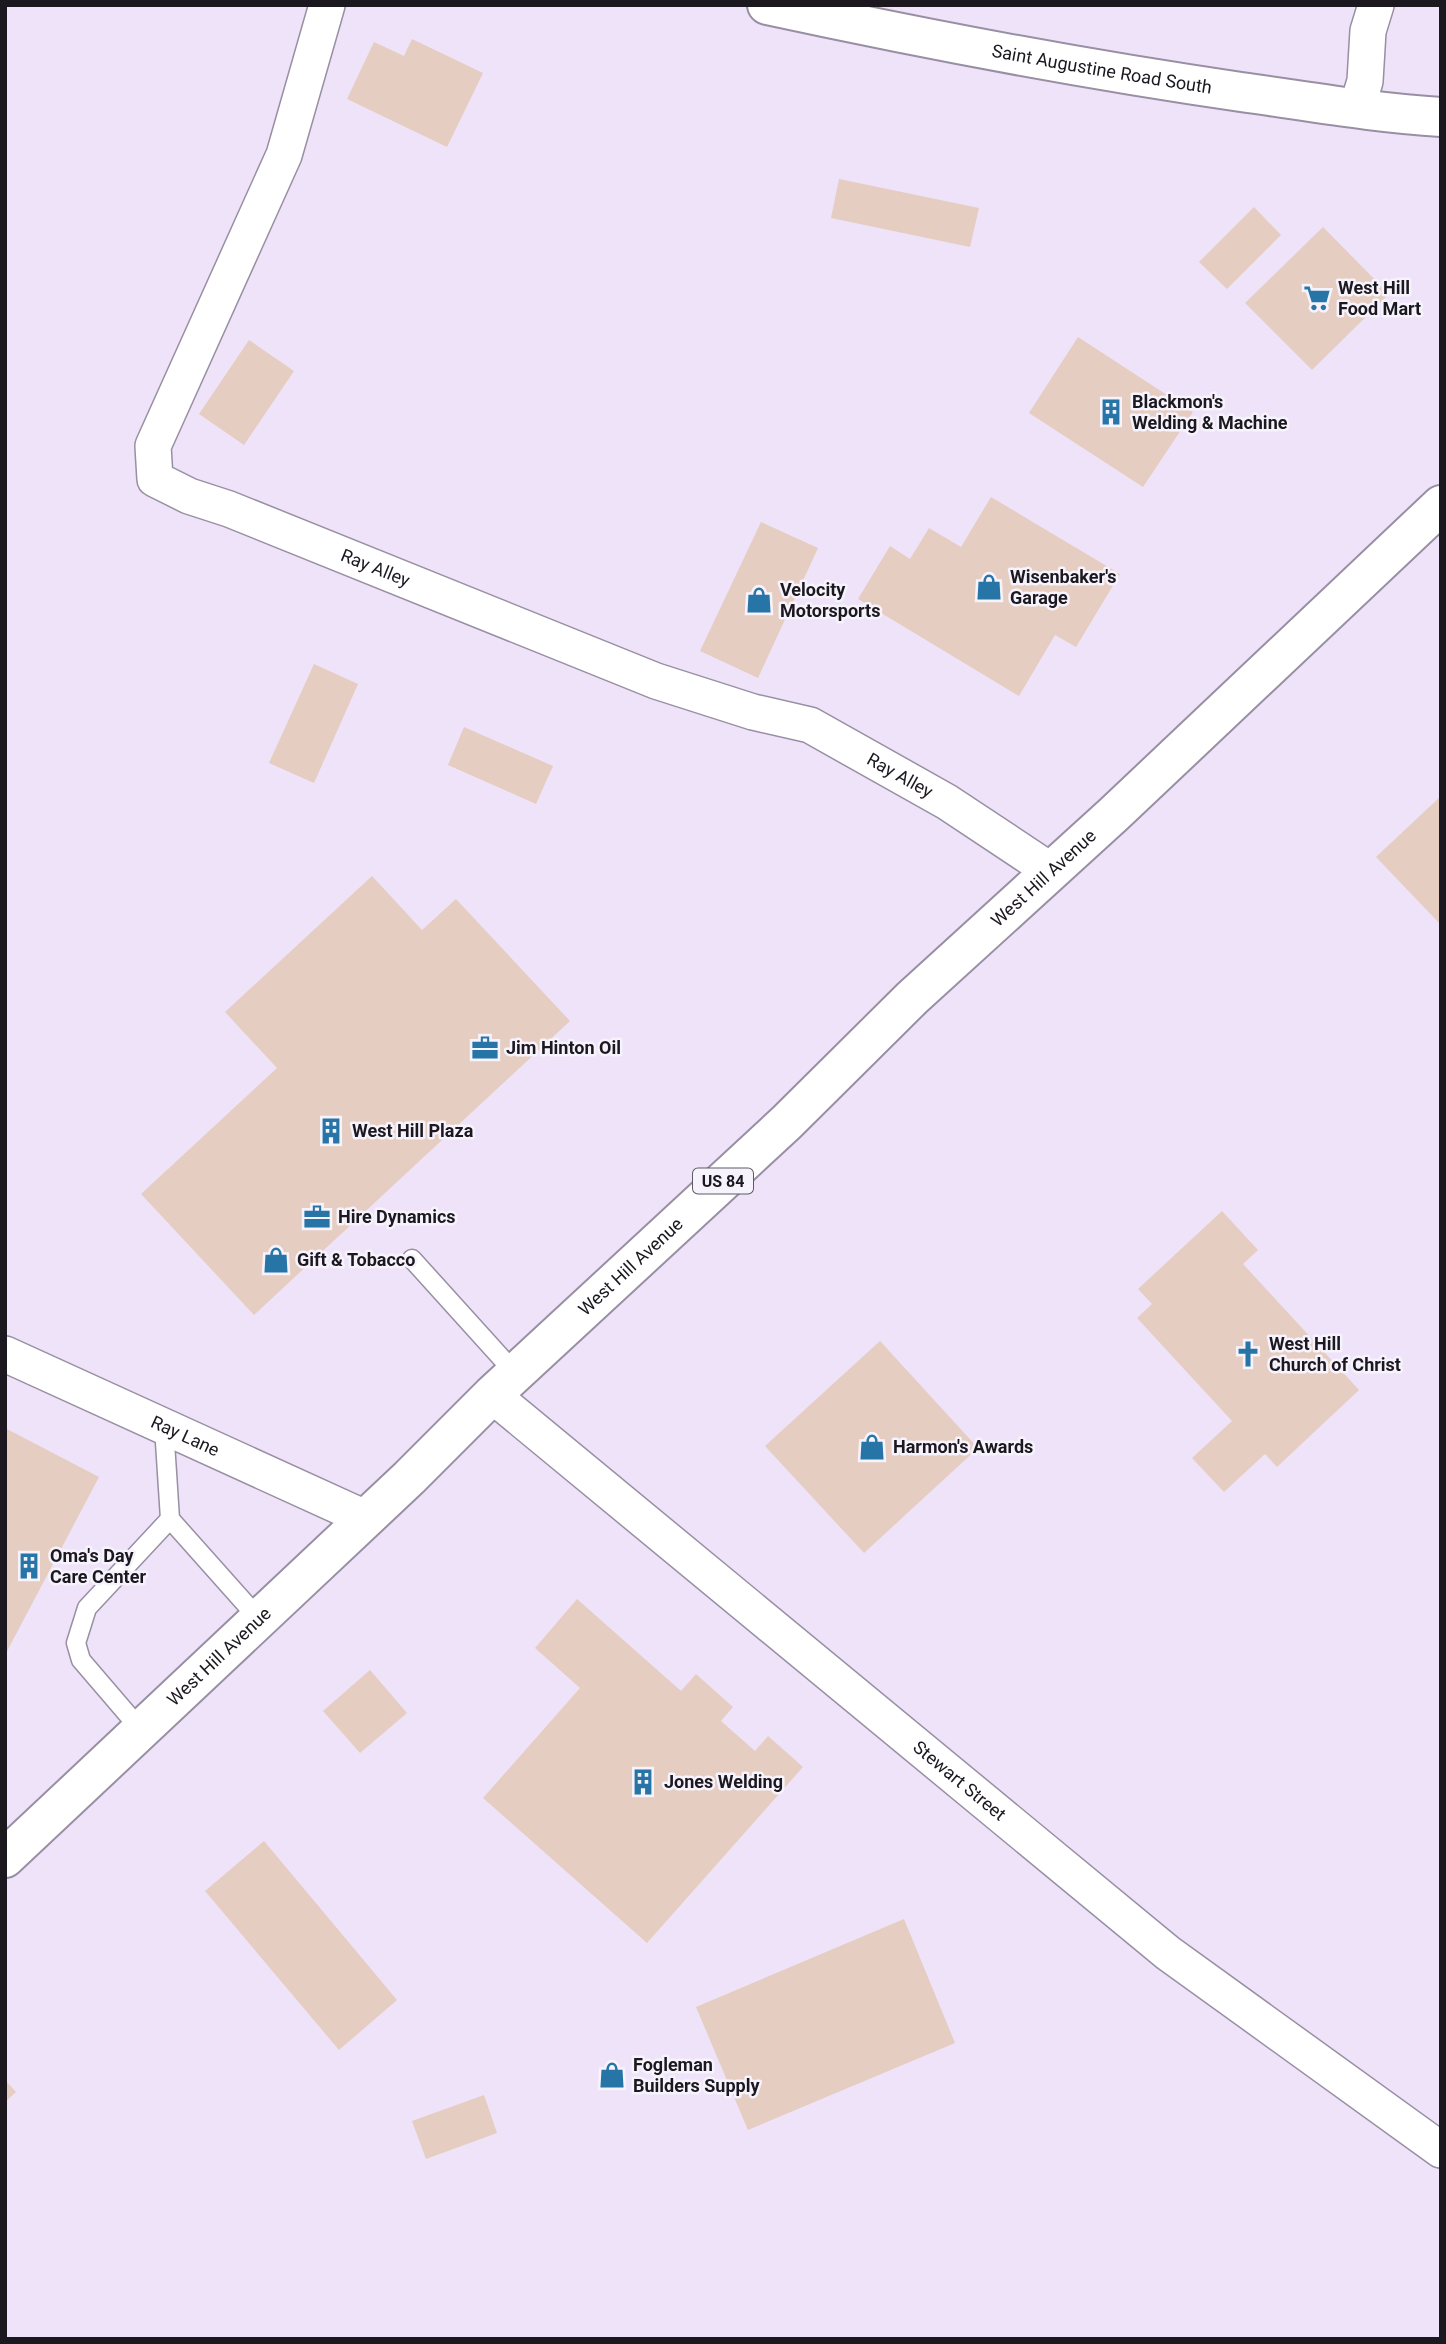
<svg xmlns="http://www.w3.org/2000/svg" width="1446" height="2344" viewBox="0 0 1446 2344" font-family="Roboto,sans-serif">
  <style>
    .building { fill: #e5cdc1 }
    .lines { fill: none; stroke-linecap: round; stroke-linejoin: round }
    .lane-casing { stroke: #998fa3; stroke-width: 21 }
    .street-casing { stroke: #998fa3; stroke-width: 38 }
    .primary-casing { stroke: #998fa3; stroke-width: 42 }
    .highway-casing { stroke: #998fa3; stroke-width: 42 }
    .lane { stroke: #fff; stroke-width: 18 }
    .street { stroke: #fff; stroke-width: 35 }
    .primary { stroke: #fff; stroke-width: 38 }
    .highway { stroke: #fff; stroke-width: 38 }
    .labels { text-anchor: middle; stroke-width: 5; stroke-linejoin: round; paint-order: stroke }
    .shield { fill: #f7f3fc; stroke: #5e5a62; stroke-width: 2 }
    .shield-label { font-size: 16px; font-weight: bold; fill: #1c1820 }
    .street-label { font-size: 18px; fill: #1c1820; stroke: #f7f3fc }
    .poi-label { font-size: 18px; font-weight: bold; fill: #1c1820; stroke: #f7f3fc; text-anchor: start }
  </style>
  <rect width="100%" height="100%" fill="#eee3f8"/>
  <g class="building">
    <path d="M412,39L483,73L447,147L347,99L374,42L404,56Z"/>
    <path d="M839,179L979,208L970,247L831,218Z"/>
    <path d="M1254,207L1281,235L1227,289L1199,262Z"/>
    <path d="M1323,227L1389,294L1312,370L1245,303Z"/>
    <path d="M1078,337L1193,412L1143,487L1029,413Z"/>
    <path d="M249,340L294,371L244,445L199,414Z"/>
    <path d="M991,497L1120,574L1076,647L1055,635L1019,696L858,599L890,546L910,559L929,528L961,547Z"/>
    <path d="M761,522L818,548L758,678L700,651Z"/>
    <path d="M314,664L358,684L314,783L269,763Z"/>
    <path d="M464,727L553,766L536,804L448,765Z"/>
    <path d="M1441,796V925L1376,857Z"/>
    <path d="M372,876L422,930L456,899L570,1021L254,1315L141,1194L277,1068L225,1012Z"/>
    <path d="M1222,1211L1258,1250L1243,1264L1359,1390L1277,1467L1265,1454L1224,1492L1192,1458L1232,1421L1137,1318L1152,1304L1138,1289Z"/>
    <path d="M880,1341L978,1448L864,1553L765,1446Z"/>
    <path d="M5,1428L99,1477L5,1655Z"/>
    <path d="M577,1599L681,1691L696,1674L733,1707L721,1721L755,1751L768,1736L803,1767L647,1943L483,1798L580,1688L535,1648Z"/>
    <path d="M370,1670L407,1713L360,1753L323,1711Z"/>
    <path d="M264,1841L397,2000L339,2050L205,1891Z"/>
    <path d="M904,1919L955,2043L748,2130L696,2007Z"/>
    <path d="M5,2080L16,2092L5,2102Z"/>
    <path d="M484,2095L497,2133L426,2159L412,2121Z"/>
  </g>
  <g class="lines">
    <g class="lane-casing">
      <g id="lane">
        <path d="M412,1259L515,1373"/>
        <path d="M164,1427L170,1519L259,1619"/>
        <path d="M141,1730L81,1660L76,1643L87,1608L170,1519"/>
      </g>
    </g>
    <g class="street-casing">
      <g id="street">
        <path id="s1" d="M327,5L284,155L153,446L155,479L189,496L229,509L656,681L753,712L810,725L947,802L1051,871"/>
        <path d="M1357,108L1365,81L1368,31L1376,5"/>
        <path id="s2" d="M5,1354L365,1518"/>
        <path id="s3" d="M492,1395L1168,1953L1441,2150"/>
      </g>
    </g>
    <g class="primary-casing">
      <g id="primary">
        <path id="s4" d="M767,5C924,39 1082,69 1241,92C1307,101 1374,113 1441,117"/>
      </g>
    </g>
    <g class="highway-casing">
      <g id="highway">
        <path id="s5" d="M5,1858L409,1478L492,1395L787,1122L912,998L1114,814L1441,505"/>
      </g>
    </g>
    <use href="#lane" class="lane"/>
    <use href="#street" class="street"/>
    <use href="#primary" class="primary"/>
    <use href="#highway" class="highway"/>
  </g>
  <defs>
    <g id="supermarket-bare" transform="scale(2.1)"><path d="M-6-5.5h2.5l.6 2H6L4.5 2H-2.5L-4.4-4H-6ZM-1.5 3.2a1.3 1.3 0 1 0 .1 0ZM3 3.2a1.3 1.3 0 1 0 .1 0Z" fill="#2774a6" stroke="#f7f3fc" stroke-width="2.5" paint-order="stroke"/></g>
    <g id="building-bare" transform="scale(2.1)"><path d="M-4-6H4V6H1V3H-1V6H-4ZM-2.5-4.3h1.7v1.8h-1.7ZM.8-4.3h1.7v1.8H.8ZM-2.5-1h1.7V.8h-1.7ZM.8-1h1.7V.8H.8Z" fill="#2774a6" stroke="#f7f3fc" stroke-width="2.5" paint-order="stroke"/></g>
    <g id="shop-bare" transform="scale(2.1)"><path d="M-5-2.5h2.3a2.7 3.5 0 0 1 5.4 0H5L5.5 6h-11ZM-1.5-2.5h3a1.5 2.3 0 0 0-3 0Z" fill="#2774a6" stroke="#f7f3fc" stroke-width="2.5" paint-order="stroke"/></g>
    <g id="office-bare" transform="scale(2.1)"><path d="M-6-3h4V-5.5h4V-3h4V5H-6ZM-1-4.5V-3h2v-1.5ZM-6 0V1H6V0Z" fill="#2774a6" stroke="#f7f3fc" stroke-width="2.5" paint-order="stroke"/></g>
    <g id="church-bare" transform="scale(2.1)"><path d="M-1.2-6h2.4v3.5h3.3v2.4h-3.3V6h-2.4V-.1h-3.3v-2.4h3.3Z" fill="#2774a6" stroke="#f7f3fc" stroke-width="2.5" paint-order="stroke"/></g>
  </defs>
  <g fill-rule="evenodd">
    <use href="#supermarket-bare" x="1317" y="298"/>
    <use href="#building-bare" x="1111" y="412"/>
    <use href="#shop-bare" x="989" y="587"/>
    <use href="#shop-bare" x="759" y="600"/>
    <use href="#office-bare" x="485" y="1048"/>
    <use href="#building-bare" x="331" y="1131"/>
    <use href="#office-bare" x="317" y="1217"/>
    <use href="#shop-bare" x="276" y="1260"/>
    <use href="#church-bare" x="1248" y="1354"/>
    <use href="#shop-bare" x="872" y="1447"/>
    <use href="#building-bare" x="29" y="1566"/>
    <use href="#building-bare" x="643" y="1782"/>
    <use href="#shop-bare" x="612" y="2075"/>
  </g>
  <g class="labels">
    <rect class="shield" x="693" y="1168.5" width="60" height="25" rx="5"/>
    <g class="shield-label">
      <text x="723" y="1187">US 84</text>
    </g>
    <g class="street-label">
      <text dy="6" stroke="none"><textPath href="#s4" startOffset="341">Saint Augustine Road South</textPath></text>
      <text dy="6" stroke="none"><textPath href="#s1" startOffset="746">Ray Alley</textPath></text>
      <text dy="6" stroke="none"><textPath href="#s1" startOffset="1312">Ray Alley</textPath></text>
      <text dy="6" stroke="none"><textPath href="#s5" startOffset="1428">West Hill Avenue</textPath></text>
      <text dy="6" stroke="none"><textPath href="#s5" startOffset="861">West Hill Avenue</textPath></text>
      <text dy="6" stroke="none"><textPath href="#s2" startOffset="198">Ray Lane</textPath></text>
      <text dy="6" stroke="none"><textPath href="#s5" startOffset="294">West Hill Avenue</textPath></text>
      <text dy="6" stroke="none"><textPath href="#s3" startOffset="606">Stewart Street</textPath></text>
    </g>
    <g class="poi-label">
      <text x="1338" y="294">West Hill<tspan x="1338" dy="21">Food Mart</tspan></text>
      <text x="1132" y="408">Blackmon's<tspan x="1132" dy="21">Welding &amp; Machine</tspan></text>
      <text x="1010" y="583">Wisenbaker's<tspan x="1010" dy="21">Garage</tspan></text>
      <text x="780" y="596">Velocity<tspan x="780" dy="21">Motorsports</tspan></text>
      <text x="506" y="1054">Jim Hinton Oil</text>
      <text x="352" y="1137">West Hill Plaza</text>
      <text x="338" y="1223">Hire Dynamics</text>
      <text x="297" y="1266">Gift &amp; Tobacco</text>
      <text x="1269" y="1350">West Hill<tspan x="1269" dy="21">Church of Christ</tspan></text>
      <text x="893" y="1453">Harmon's Awards</text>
      <text x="50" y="1562">Oma's Day<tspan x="50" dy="21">Care Center</tspan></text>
      <text x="664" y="1788">Jones Welding</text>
      <text x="633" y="2071">Fogleman<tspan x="633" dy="21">Builders Supply</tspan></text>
    </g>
  </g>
  <rect width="1446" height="2344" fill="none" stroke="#1c1820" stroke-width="14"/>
</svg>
